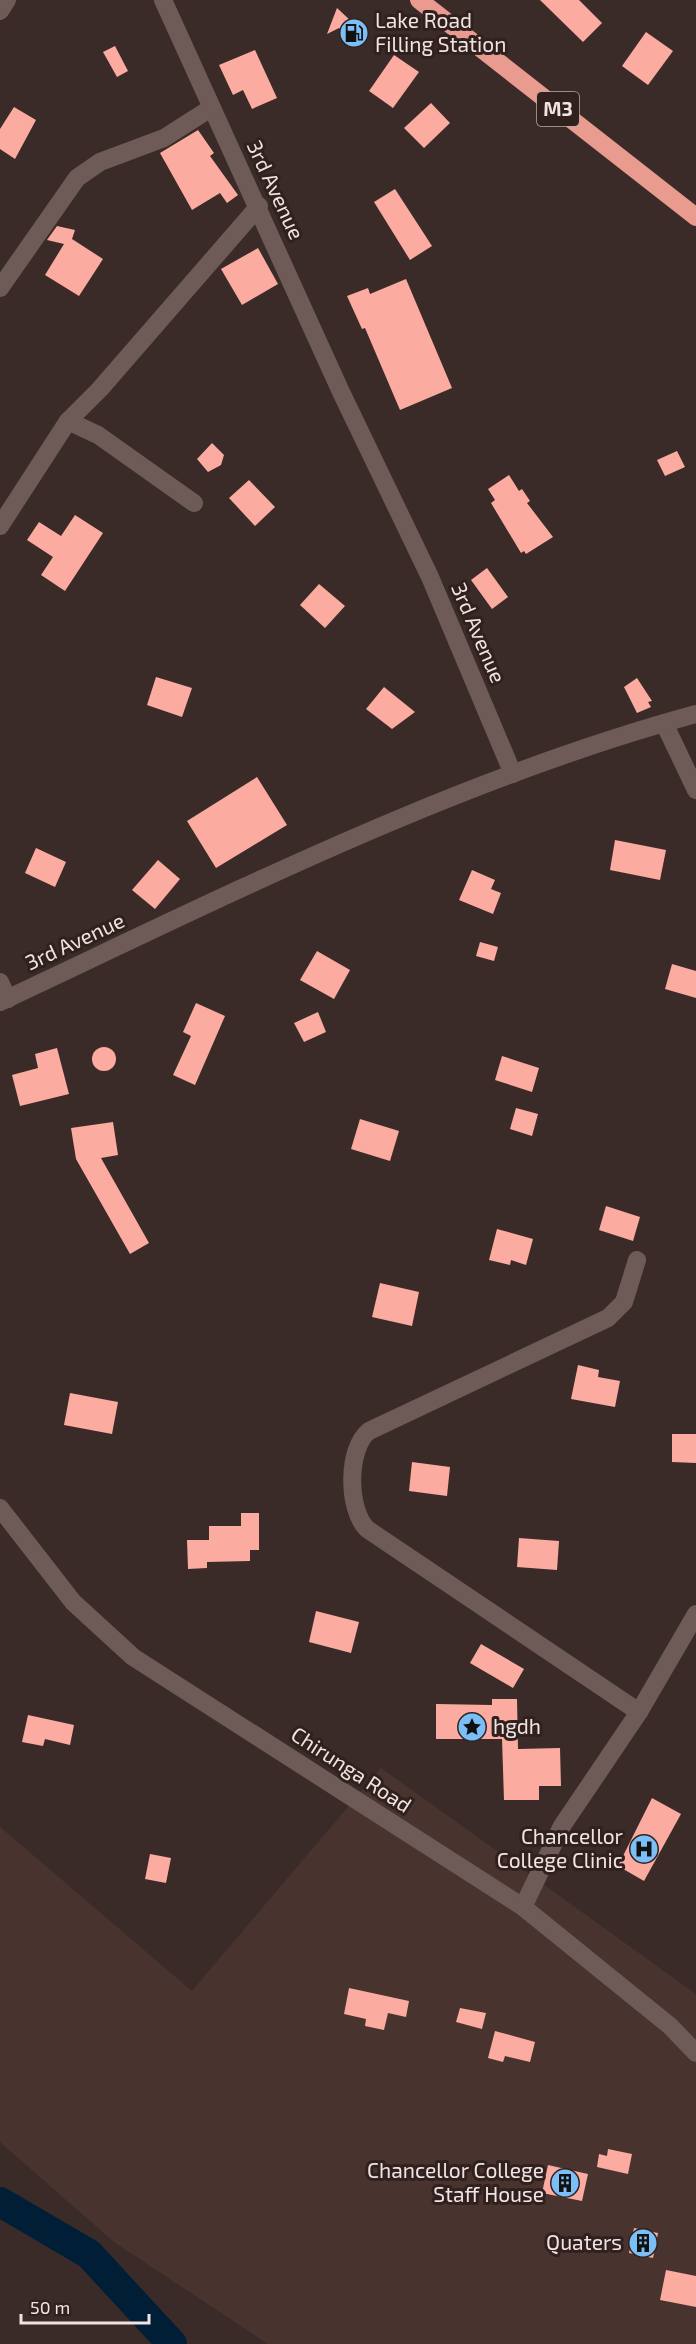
<svg xmlns="http://www.w3.org/2000/svg" width="696" height="2344" viewBox="0 0 696 2344" font-family="'Exo 2',sans-serif">
  <style>
    .built { fill: #49332f }
    .lines { fill: none; stroke-linecap: round; stroke-linejoin: round }
    .river { stroke: #001e35; stroke-width: 30 }
    .building { fill: #fcaba0 }
    .minor { stroke: #6e5b58; stroke-width: 18 }
    .highway { stroke: #ea9b8f; stroke-width: 18 }
    .labels { text-anchor: middle; stroke-width: 6; stroke-linejoin: round; paint-order: stroke }
    .shield { fill: #31211e; stroke: #b7aaa8; stroke-width: 1.5 }
    .shield-label { font-size: 20px; font-weight: bold; fill: #f0e4e3 }
    .poi-label { font-size: 21px; fill: #f0e4e3; stroke: #31211e; text-anchor: end }
    .street-label { font-size: 21px; fill: #f0e4e3; stroke: #31211e }
  </style>
  <rect width="100%" height="100%" fill="#3b2b28"/>
  <path class="built" d="M381,1768L696,1994V2344H268L114,2242L0,2142V1827L192,1991Z"/>
  <g class="lines">
    <path class="river" d="M0,2202L89,2254L172,2344"/>
  </g>
  <g class="building">
    <path d="M540,0H579L602,23L583,42Z"/>
    <path d="M337,8L366,35L358,45L339,28L327,34Z"/>
    <path d="M646,32L673,51L648,85L622,66Z"/>
    <path d="M115,46L128,71L117,77L103,52Z"/>
    <path d="M255,50L277,98L252,109L243,90L233,95L219,65Z"/>
    <path d="M394,55L419,72L393,108L369,91Z"/>
    <path d="M431,103L450,123L424,148L404,128Z"/>
    <path d="M14,107L36,120L15,159L0,149V129Z"/>
    <path d="M198,130L214,153L210,156L238,195L227,203L220,193L192,210L160,153Z"/>
    <path d="M395,189L432,246L410,260L374,202Z"/>
    <path d="M57,226L75,230L72,239L103,259L79,296L45,275L64,244L47,240Z"/>
    <path d="M258,248L278,284L242,305L221,269Z"/>
    <path d="M406,279L452,388L400,410L365,328L362,329L347,296L368,288L370,294Z"/>
    <path d="M212,443L224,455L221,465L208,472L197,459Z"/>
    <path d="M677,451L685,467L665,476L657,460Z"/>
    <path d="M509,475L519,491L522,489L530,501L527,503L553,537L526,554L524,551L521,553L491,503L495,500L488,489Z"/>
    <path d="M249,480L275,507L255,526L229,498Z"/>
    <path d="M75,515L103,533L65,591L41,575L53,557L27,540L39,522L61,536Z"/>
    <path d="M487,568L508,597L492,609L471,580Z"/>
    <path d="M319,584L345,606L325,628L300,605Z"/>
    <path d="M156,677L192,688L182,717L147,705Z"/>
    <path d="M637,678L652,701L648,702L651,707L637,713L624,687Z"/>
    <path d="M384,687L415,712L392,729L366,709Z"/>
    <path d="M257,777L287,825L216,868L187,821Z"/>
    <path d="M615,840L666,850L660,880L610,870Z"/>
    <path d="M36,848L66,862L55,887L25,873Z"/>
    <path d="M158,860L180,879L155,909L132,890Z"/>
    <path d="M472,870L495,880L491,889L501,893L493,914L459,900Z"/>
    <path d="M480,942L498,947L494,961L476,956Z"/>
    <path d="M317,951L350,970L334,999L300,980Z"/>
    <path d="M672,964L696,971V998L665,989Z"/>
    <path d="M196,1003L225,1016L195,1085L173,1075L191,1036L183,1032Z"/>
    <path d="M318,1012L326,1032L304,1042L294,1023Z"/>
    <circle cx="104" cy="1059" r="12"/>
    <path d="M57,1048L69,1094L20,1106L12,1075L38,1068L35,1054Z"/>
    <path d="M502,1056L539,1068L532,1092L495,1080Z"/>
    <path d="M516,1108L538,1114L532,1136L510,1129Z"/>
    <path d="M360,1119L399,1131L390,1161L351,1149Z"/>
    <path d="M113,1122L118,1155L101,1158L149,1243L130,1254L76,1159L71,1128Z"/>
    <path d="M606,1206L640,1217L633,1241L599,1230Z"/>
    <path d="M497,1229L533,1239L526,1265L511,1260L510,1265L489,1260Z"/>
    <path d="M380,1283L419,1292L412,1326L372,1317Z"/>
    <path d="M578,1365L599,1370L598,1377L620,1381L615,1407L571,1399Z"/>
    <path d="M70,1393L118,1402L112,1434L64,1425Z"/>
    <path d="M672,1434H696V1463L672,1462Z"/>
    <path d="M412,1462L450,1467L447,1496L409,1491Z"/>
    <path d="M241,1513H259V1550H250V1561L207,1562V1568L188,1569L187,1540H209V1526H241Z"/>
    <path d="M519,1538L559,1541L557,1570L517,1567Z"/>
    <path d="M316,1611L359,1622L351,1653L309,1642Z"/>
    <path d="M481,1644L524,1669L513,1688L470,1663Z"/>
    <path d="M492,1699H517L518,1749L560,1748L561,1786H539V1800H504L502,1739H436V1704L492,1705Z"/>
    <path d="M28,1715L74,1725L70,1745L45,1739L43,1746L22,1742Z"/>
    <path d="M652,1798L681,1814L644,1881L618,1866Z"/>
    <path d="M150,1854L171,1858L166,1883L145,1879Z"/>
    <path d="M349,1988L409,2001L406,2017L388,2013L384,2030L365,2026L366,2019L344,2014Z"/>
    <path d="M460,2008L486,2013L482,2029L456,2022Z"/>
    <path d="M495,2031L535,2042L530,2062L505,2056L503,2062L488,2058Z"/>
    <path d="M608,2149L632,2154L628,2174L597,2167L599,2154L607,2156Z"/>
    <path d="M548,2165L588,2174L582,2201L542,2193Z"/>
    <path d="M634,2228L658,2233L653,2258L629,2253Z"/>
    <path d="M666,2270L696,2276V2307L660,2300Z"/>
  </g>
  <g class="lines">
    <g class="minor">
      <path d="M163,0L341,392L430,577L513,774"/>
      <path d="M0,11L7,0"/>
      <path d="M0,288L77,178L100,162L164,138L211,108"/>
      <path d="M68,421L98,435L194,503"/>
      <path d="M0,526L68,421L100,389L259,206"/>
      <path d="M664,723L696,790"/>
      <path d="M0,982L8,999"/>
      <path d="M0,1002C226,896 454,780 696,714"/>
      <path d="M637,1260L624,1302L608,1318L369,1431C347,1448 347,1509 367,1529L639,1712"/>
      <path d="M0,1508L73,1602L133,1657L523,1907L670,2026L696,2053"/>
      <path d="M523,1907L562,1826L639,1712L696,1614"/>
    </g>
    <path class="highway" d="M419,0L696,217"/>
  </g>
  <defs>
    <g id="fuel-disc" transform="scale(1.5)"><circle r="9.5" fill="#7abff8" stroke="#31211e"/><path d="M-5.5-6h7V0h2V4h1.3V-2.5L3-4.5l.8-.8L6-3V5H2.5V1h-1V6h-7ZM-4.2-4.7v3.2H.2V-4.7Z" fill="#111"/></g>
    <g id="sight-disc" transform="scale(1.5)"><circle r="9.5" fill="#7abff8" stroke="#31211e"/><path d="M0-6L1.8-2.2L6-1.7L2.9 1.2L3.7 5.4L0 3.3L-3.7 5.4L-2.9 1.2L-6-1.7L-1.8-2.2Z" fill="#111"/></g>
    <g id="hospital-disc" transform="scale(1.5)"><circle r="9.5" fill="#7abff8" stroke="#31211e"/><path d="M-5-5h3v3.5h4V-5h3V5h-3V1.5h-4V5h-3Z" fill="#111"/></g>
    <g id="building-disc" transform="scale(1.5)"><circle r="9.5" fill="#7abff8" stroke="#31211e"/><path d="M-4-6H4V6H1V3H-1V6H-4ZM-2.5-4.3h1.7v1.8h-1.7ZM.8-4.3h1.7v1.8H.8ZM-2.5-1h1.7V.8h-1.7ZM.8-1h1.7V.8H.8Z" fill="#111"/></g>
  </defs>
  <g fill-rule="evenodd">
    <use href="#fuel-disc" x="354" y="33"/>
    <use href="#sight-disc" x="472" y="1727"/>
    <use href="#hospital-disc" x="644" y="1849"/>
    <use href="#building-disc" x="565" y="2183"/>
    <use href="#building-disc" x="643" y="2243"/>
  </g>
  <g class="labels">
    <rect class="shield" x="537" y="92" width="42" height="34" rx="4.5"/>
    <g class="shield-label">
      <text x="558" y="116">M3</text>
    </g>
    <g class="poi-label">
      <text x="375" y="28" text-anchor="start">Lake Road<tspan x="375" dy="24">Filling Station</tspan></text>
      <text x="493" y="1734" text-anchor="start">hgdh</text>
      <text x="623" y="1844">Chancellor<tspan x="623" dy="24">College Clinic</tspan></text>
      <text x="544" y="2178">Chancellor College<tspan x="544" dy="24">Staff House</tspan></text>
      <text x="622" y="2250">Quaters</text>
    </g>
    <g class="street-label">
      <text transform="translate(275 190) rotate(65)" y="7">3rd Avenue</text>
      <text transform="translate(478 633) rotate(67)" y="7">3rd Avenue</text>
      <text transform="translate(75 942) rotate(-25)" y="7">3rd Avenue</text>
      <text transform="translate(351 1770) rotate(33)" y="7">Chirunga Road</text>
    </g>
  </g>
  <path d="M21 2314v9h128v-9" fill="none" stroke="#f0e4e3" stroke-width="3"/>
  <text x="30" y="2314" font-size="18" fill="#f0e4e3" stroke="#31211e" stroke-width="4.5" paint-order="stroke">50 m</text>
</svg>
